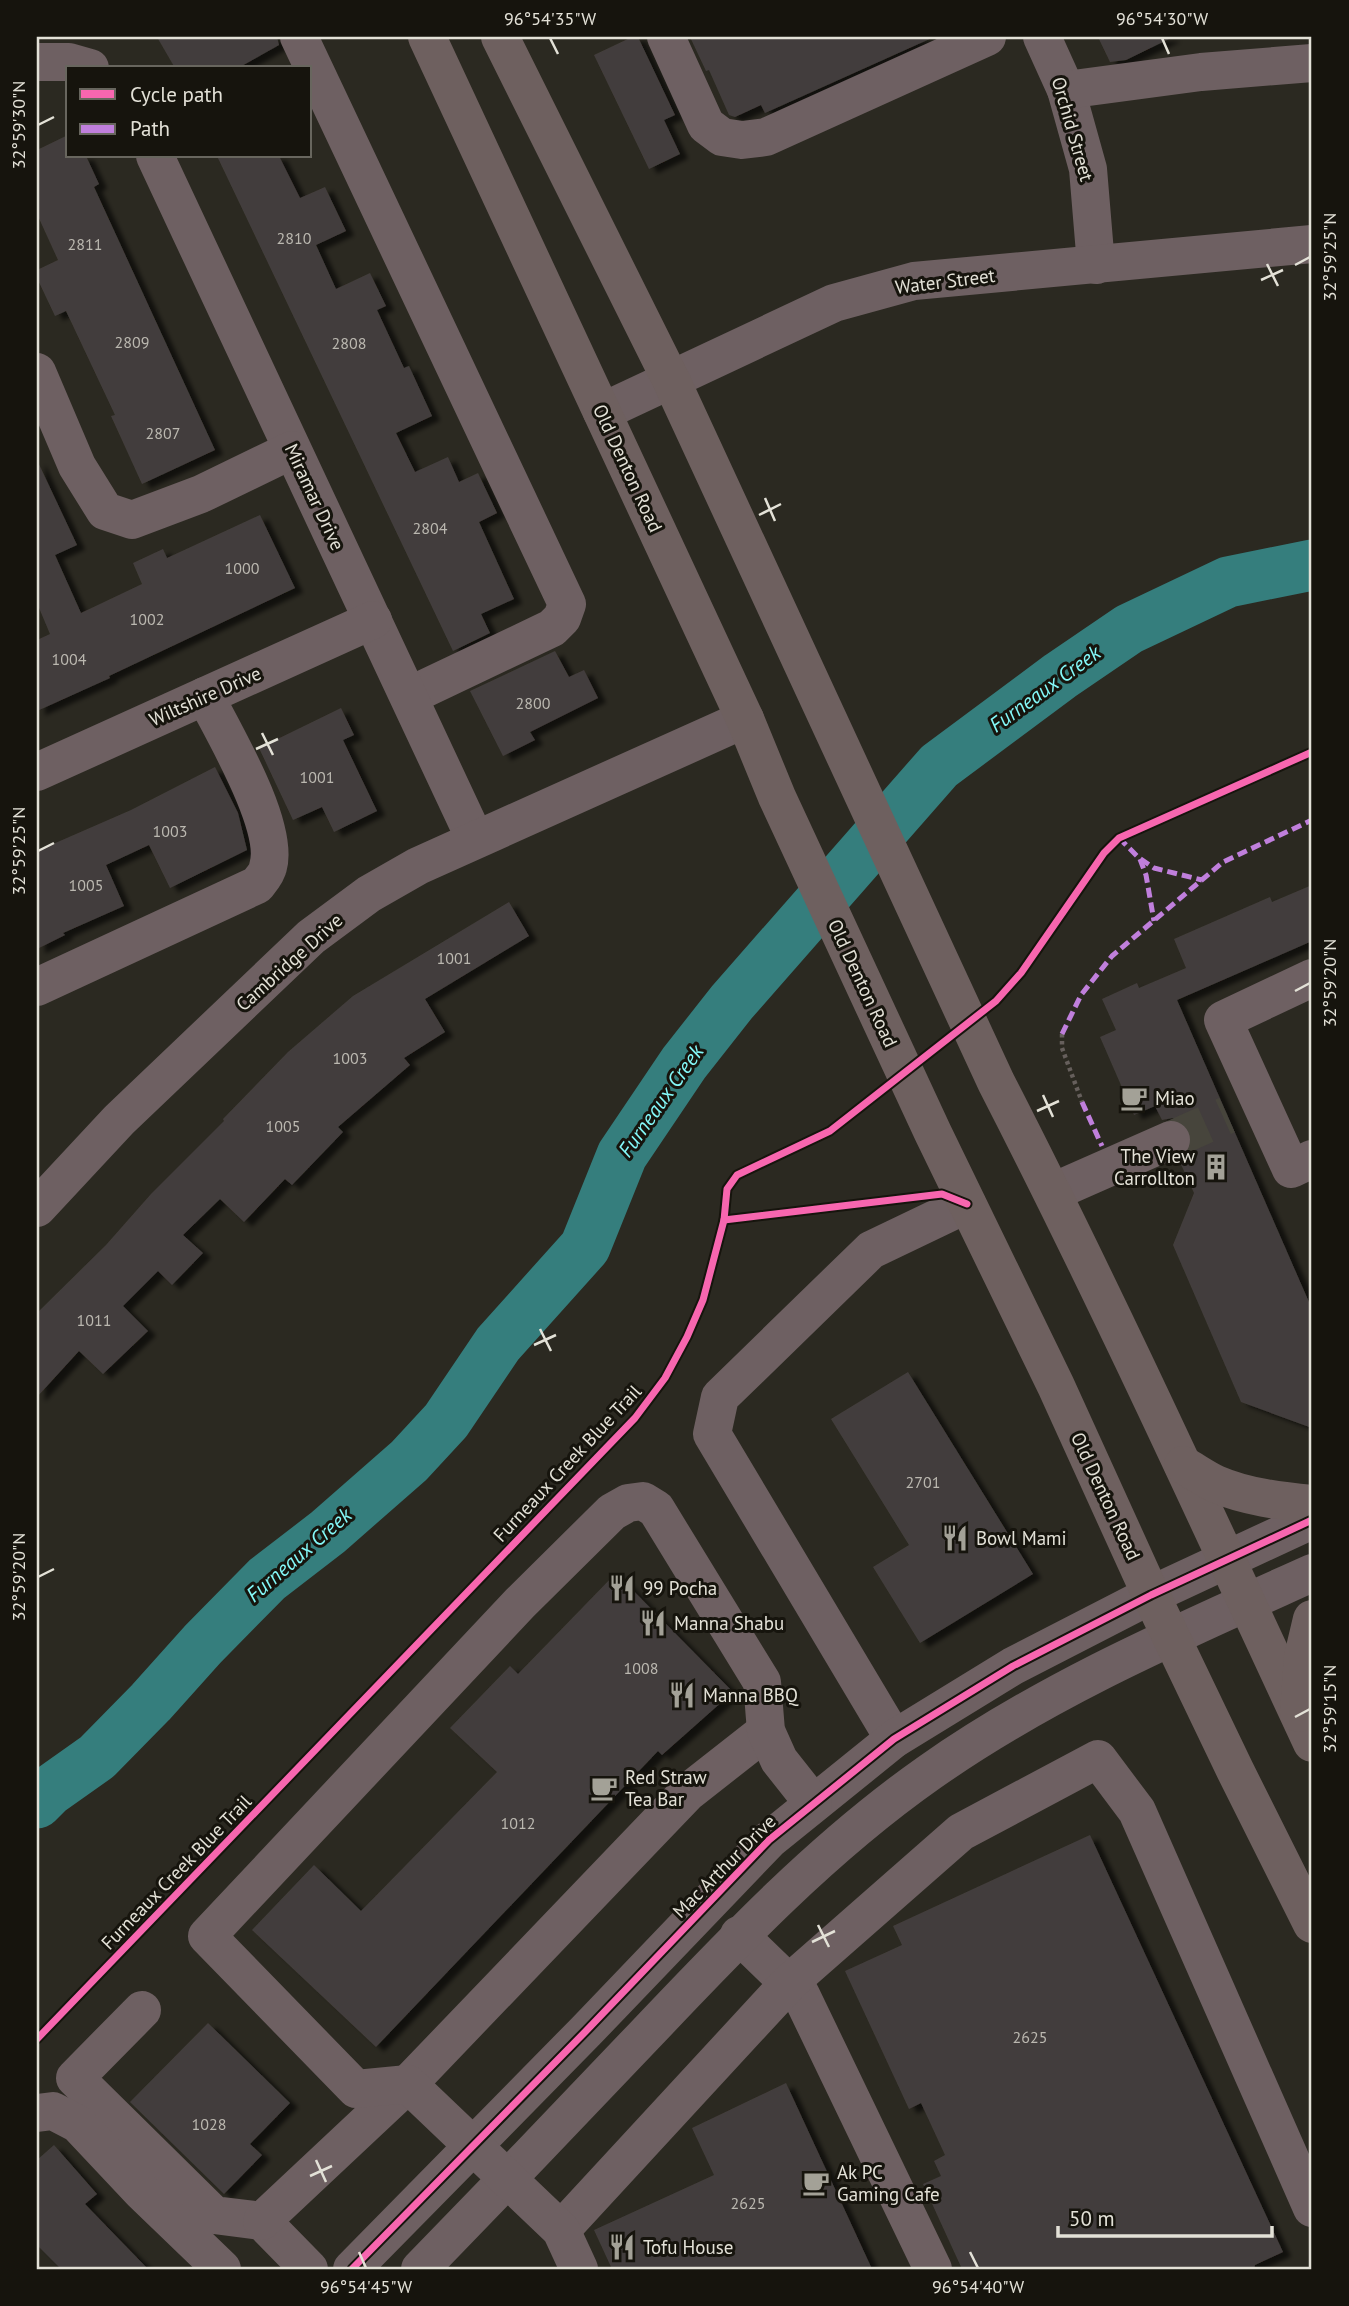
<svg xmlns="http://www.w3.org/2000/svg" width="1349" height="2306" viewBox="0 0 1349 2306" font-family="'PT Sans',sans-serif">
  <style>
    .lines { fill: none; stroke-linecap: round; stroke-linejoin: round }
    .river { stroke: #357e7d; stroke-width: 51 }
    .building { fill: #433e3c; filter: url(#shadow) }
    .minor-tunnel { stroke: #47453c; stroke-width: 38; stroke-dasharray: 38 19; stroke-linecap: butt }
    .path { stroke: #665f5c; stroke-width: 4.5; stroke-dasharray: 3.5 3.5; stroke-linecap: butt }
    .minor { stroke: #6e6062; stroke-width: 38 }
    .major { stroke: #6e605f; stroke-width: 38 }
    .quiet { stroke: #c07fdc; stroke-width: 5; stroke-dasharray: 10 5; stroke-linecap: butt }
    .cycleway-casing { stroke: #16140d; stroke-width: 11 }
    .cycleway { stroke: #f766af; stroke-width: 7 }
    .ticks { fill: none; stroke: #e3e1d7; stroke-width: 2.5 }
    .labels { text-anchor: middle; stroke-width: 6; stroke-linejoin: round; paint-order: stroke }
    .number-label { font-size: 16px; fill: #bbb8b0 }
    .street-label { font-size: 19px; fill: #e3e1d7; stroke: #16140d }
    .poi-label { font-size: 19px; fill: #e3e1d7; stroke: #16140d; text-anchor: start }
    .water-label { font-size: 21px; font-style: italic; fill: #84f9f9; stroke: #16140d }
    .neatline { fill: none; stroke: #e3e1d7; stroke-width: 2.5 }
    .ticks-label { font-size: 18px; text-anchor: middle; fill: #e3e1d7 }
  </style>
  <defs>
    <filter id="shadow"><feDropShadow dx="8" dy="4.5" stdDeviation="2" flood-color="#0009"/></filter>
  </defs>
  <rect width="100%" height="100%" fill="#2b2921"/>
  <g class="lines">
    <path class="river" d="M37,1803L49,1791L97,1757L151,1702L203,1644L267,1579L328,1532L409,1461L446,1421L498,1344L585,1247L622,1155L684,1063L732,1002L939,766L1060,676L1129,629L1228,582L1312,565"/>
  </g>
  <g class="building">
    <path d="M157,37H277L279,45L238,68H175Z"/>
    <path d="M632,37H638L675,115L664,120L680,154L649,169L594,55Z"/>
    <path d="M690,37H934L765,113L761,105L735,117L729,115L709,70L706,71Z"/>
    <path d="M1098,37H1173L1126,60L1110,62Z"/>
    <path d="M68,135V156H86L99,184L94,187L215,450L142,484L111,416L115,415L66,311L55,316L37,278V270L58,260L37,214V150Z"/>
    <path d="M217,156H279L300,198L325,187L346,231L316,245L336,289L370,273L386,306L377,310L404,368L409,366L432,416L396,433L415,472L448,457L459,482L478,473L497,513L479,522L514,599L481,614L490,633L453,651Z"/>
    <path d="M37,460L77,545L55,555L81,613L142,584L133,563L163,549L167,558L260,515L295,588L109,676L110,678L37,711V640L50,634L37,603Z"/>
    <path d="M555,651L569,677L584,670L598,698L530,732L535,740L503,756L470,691Z"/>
    <path d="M341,708L354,735L343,740L377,811L334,832L322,807L293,820L259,748Z"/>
    <path d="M215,767L238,813L247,850L170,888L149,845L106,865L124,906L63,933L65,935L37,949V851L131,810Z"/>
    <path d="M1312,885V941L1177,1000L1312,1309V1428L1241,1402L1173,1245L1194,1193L1179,1160L1189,1152L1193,1143L1191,1132L1183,1122L1173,1118L1162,1120L1155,1106L1134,1115L1100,1037L1116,1030L1102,999L1137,983L1139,988L1186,968L1174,939L1270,897L1272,902Z"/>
    <path d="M509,902L529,936L425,999L445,1032L404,1058L410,1065L338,1127L343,1132L292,1185L285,1179L244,1222L220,1199L183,1235L203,1253L172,1285L158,1271L123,1306L148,1331L103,1374L79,1351L37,1397V1313L106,1245L151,1194L224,1121L223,1119L288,1052L353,996Z"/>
    <path d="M908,1372L1033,1574L920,1643L873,1567L909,1545L831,1419Z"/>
    <path d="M616,1573L733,1692L662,1755L658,1751L376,2047L252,1930L314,1865L361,1911L497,1772L450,1728L510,1666L518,1674Z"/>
    <path d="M1090,1835L1283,2252L1255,2265L1254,2269H962L923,2184L941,2176L934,2161L945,2155L921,2103L909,2109L845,1971L902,1945L893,1926Z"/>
    <path d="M208,2023L290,2103L250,2144L262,2155L224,2194L130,2102Z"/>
    <path d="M786,2083L872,2269H612L594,2230L714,2175L692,2128Z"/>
    <path d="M54,2145L97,2194L85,2204L148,2269H61L37,2245V2160Z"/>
  </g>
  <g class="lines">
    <path class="minor-tunnel" d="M1171,1140L1227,1115"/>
    <path class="path" d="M1062,1034V1048L1082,1102"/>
    <g class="minor">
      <path d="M299,37L567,604L562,618L552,628L409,696"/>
      <path d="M666,37L706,125L722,137L742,140L766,137L987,37"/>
      <path d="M1042,37L1066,90L1088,169L1096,265"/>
      <path d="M37,62H69L90,68"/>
      <path d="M1066,90L1201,72L1312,63"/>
      <path d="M155,156L475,839"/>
      <path d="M37,372L77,466L105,511L132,520L201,494L292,450"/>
      <path d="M602,412L834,303L914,281L1312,244"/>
      <path d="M37,772L373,620"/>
      <path d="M1312,978L1223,1020L1291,1169L1312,1159"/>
      <path d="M37,987L257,885C261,880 267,873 268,867C280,827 224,733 205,696"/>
      <path d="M1053,1192L1171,1140"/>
      <path d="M37,1208L119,1120L311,937L369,894L418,866L745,719"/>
      <path d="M894,1739L712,1434L720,1397L871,1250L967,1204"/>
      <path d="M739,1935L801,1995L933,2269"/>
      <path d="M142,2010L75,2078L214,2215L262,2221L309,2269"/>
      <path d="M37,2113L53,2111L78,2124L141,2191L222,2269"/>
      <path d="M262,2221L408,2084L687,1793L766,1731"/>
      <path d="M561,2230L789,1983L961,1832L1098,1759L1137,1811L1312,2208"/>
      <path d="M352,2269L586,2031L769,1840L894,1739L1013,1666L1151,1595L1312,1520"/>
      <path d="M420,2269C495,2192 569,2115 643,2037C733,1942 823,1847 930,1772C1048,1689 1181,1632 1312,1573"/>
      <path d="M579,2269L561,2230L408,2084L356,2089L207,1936L520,1603L612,1512L628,1503L643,1501L656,1509L762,1682L766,1731L779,1760L813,1803"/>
    </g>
    <g class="major">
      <path d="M427,37L745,719L777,797L933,1133L1056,1386L1151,1595L1235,1770L1312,1924"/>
      <path d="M500,37L671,380L996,1082C1108,1300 1209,1522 1312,1743"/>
      <path d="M1183,1465C1194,1471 1205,1479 1216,1484C1246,1497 1281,1501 1312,1504"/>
      <path d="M1299,1713L1303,1657L1312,1619"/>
    </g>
    <g class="quiet">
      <path d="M1119,838L1139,858L1154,868L1202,880"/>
      <path d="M1140,859L1146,875L1154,921"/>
      <path d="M1062,1034L1081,995L1112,956L1223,862L1312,820"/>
      <path d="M1082,1102L1102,1146"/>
    </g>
    <g class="cycleway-casing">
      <g id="cycleway">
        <path d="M724,1220L942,1194L967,1204"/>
        <path d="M37,2039L635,1418L665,1378L687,1337L703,1300L724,1220L727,1189L737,1175L830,1131L996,1001L1021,973L1104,853L1119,838L1312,752"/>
        <path d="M352,2269L586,2031L769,1840L894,1739L1013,1666L1151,1595L1312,1520"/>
      </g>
    </g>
    <use href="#cycleway" class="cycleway"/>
  </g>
  <path class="ticks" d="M550,38L558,54M1162,38L1169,54M38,125L54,117M1267,264L1278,286M1295,265L1310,257M1261,280L1283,270M765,498L775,521M759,515L781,504M262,733L273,755M256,749L278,739M38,851L54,843M1295,991L1310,983M1043,1095L1053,1117M1037,1111L1059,1101M540,1329L551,1351M534,1345L556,1335M38,1577L54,1569M1295,1717L1310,1709M818,1925L829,1947M812,1942L835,1931M316,2160L326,2182M310,2176L332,2166M359,2252L366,2268M970,2252L978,2268"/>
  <defs>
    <g id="cafe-bare" transform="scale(2.1)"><path d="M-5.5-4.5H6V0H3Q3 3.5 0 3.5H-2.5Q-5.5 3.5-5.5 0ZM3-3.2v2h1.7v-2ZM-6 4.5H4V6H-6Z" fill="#a3a197" stroke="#16140d" stroke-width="2.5" paint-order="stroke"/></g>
    <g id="building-bare" transform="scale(2.1)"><path d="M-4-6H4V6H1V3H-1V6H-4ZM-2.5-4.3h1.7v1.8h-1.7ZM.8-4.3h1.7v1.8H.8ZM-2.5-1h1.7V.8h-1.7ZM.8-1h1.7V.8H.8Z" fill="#a3a197" stroke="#16140d" stroke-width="2.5" paint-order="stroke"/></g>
    <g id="restaurant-bare" transform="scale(2.1)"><path d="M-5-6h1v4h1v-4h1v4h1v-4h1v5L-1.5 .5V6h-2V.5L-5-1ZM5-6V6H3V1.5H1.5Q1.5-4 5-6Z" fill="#a3a197" stroke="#16140d" stroke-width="2.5" paint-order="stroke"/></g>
  </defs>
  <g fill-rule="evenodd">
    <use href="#cafe-bare" x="1134" y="1098"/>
    <use href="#building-bare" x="1216" y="1167"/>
    <use href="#restaurant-bare" x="955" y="1538"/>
    <use href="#restaurant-bare" x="622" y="1588"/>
    <use href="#restaurant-bare" x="653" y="1623"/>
    <use href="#restaurant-bare" x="682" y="1695"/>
    <use href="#cafe-bare" x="604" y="1788"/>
    <use href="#cafe-bare" x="816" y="2183"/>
    <use href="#restaurant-bare" x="622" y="2247"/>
  </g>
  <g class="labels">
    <g class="number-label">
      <text x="294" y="244">2810</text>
      <text x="85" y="250">2811</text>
      <text x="132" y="348">2809</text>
      <text x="349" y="349">2808</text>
      <text x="163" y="439">2807</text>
      <text x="430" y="534">2804</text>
      <text x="242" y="574">1000</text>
      <text x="147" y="625">1002</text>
      <text x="69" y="665">1004</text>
      <text x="533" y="709">2800</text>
      <text x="317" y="783">1001</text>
      <text x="170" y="837">1003</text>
      <text x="86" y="891">1005</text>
      <text x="454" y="964">1001</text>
      <text x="350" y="1064">1003</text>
      <text x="283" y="1132">1005</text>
      <text x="94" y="1326">1011</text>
      <text x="923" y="1488">2701</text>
      <text x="641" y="1674">1008</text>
      <text x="518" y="1829">1012</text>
      <text x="1030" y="2043">2625</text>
      <text x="209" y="2130">1028</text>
      <text x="748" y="2209">2625</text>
    </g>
    <g class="street-label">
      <text transform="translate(1073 129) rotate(74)" y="7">Orchid Street</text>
      <text transform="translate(945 281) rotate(-7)" y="7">Water Street</text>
      <text transform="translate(628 468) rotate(65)" y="7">Old Denton Road</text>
      <text transform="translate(315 497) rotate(65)" y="7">Miramar Drive</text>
      <text transform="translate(205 696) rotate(-24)" y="7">Wiltshire Drive</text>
      <text transform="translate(289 962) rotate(-42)" y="7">Cambridge Drive</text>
      <text transform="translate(863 983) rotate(65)" y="7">Old Denton Road</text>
      <text transform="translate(567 1463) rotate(-47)" y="7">Furneaux Creek Blue Trail</text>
      <text transform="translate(1106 1496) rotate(65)" y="7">Old Denton Road</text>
      <text transform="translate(724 1866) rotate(-45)" y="7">Mac Arthur Drive</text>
      <text transform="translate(176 1872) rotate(-46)" y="7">Furneaux Creek Blue Trail</text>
    </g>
    <g class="poi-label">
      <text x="1155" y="1105">Miao</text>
      <text x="1195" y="1163" text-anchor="end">The View<tspan x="1195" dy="22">Carrollton</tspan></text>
      <text x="976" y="1545">Bowl Mami</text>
      <text x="643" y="1595">99 Pocha</text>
      <text x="674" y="1630">Manna Shabu</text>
      <text x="703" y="1702">Manna BBQ</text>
      <text x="625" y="1784">Red Straw<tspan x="625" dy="22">Tea Bar</tspan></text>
      <text x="837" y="2179">Ak PC<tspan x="837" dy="22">Gaming Cafe</tspan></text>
      <text x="643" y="2254">Tofu House</text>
    </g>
    <g class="water-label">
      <text transform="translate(1045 689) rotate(-36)" y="7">Furneaux Creek</text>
      <text transform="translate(661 1101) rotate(-55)" y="7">Furneaux Creek</text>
      <text transform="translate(299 1555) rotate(-41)" y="7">Furneaux Creek</text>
    </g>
  </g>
  <rect width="1349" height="2306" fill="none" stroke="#16140d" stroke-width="77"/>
  <rect x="66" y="66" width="245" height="91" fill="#16140d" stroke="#68665e" stroke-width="2"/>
  <rect x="80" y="89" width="35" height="10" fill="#f766af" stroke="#68665e" stroke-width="2"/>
  <text x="130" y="102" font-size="21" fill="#e3e1d7">Cycle path</text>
  <rect x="80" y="124" width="35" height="10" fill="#c07fdc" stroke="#68665e" stroke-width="2"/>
  <text x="130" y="136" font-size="21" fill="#e3e1d7">Path</text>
  <path d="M1058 2226v10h214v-10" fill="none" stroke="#e3e1d7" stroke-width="3.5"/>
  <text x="1069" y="2226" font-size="21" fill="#e3e1d7" stroke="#16140d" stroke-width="5" paint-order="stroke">50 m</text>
  <rect x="38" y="38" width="1272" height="2230" class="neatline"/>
  <g class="ticks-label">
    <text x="550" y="25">96°54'35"W</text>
    <text x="1162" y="25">96°54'30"W</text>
    <text transform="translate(19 125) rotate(-90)" y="6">32°59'30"N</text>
    <text transform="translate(1330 257) rotate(-90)" y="6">32°59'25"N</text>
    <text transform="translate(19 851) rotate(-90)" y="6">32°59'25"N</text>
    <text transform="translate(1330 983) rotate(-90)" y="6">32°59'20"N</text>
    <text transform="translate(19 1577) rotate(-90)" y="6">32°59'20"N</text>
    <text transform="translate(1330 1709) rotate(-90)" y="6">32°59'15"N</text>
    <text x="366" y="2293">96°54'45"W</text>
    <text x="978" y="2293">96°54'40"W</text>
  </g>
</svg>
